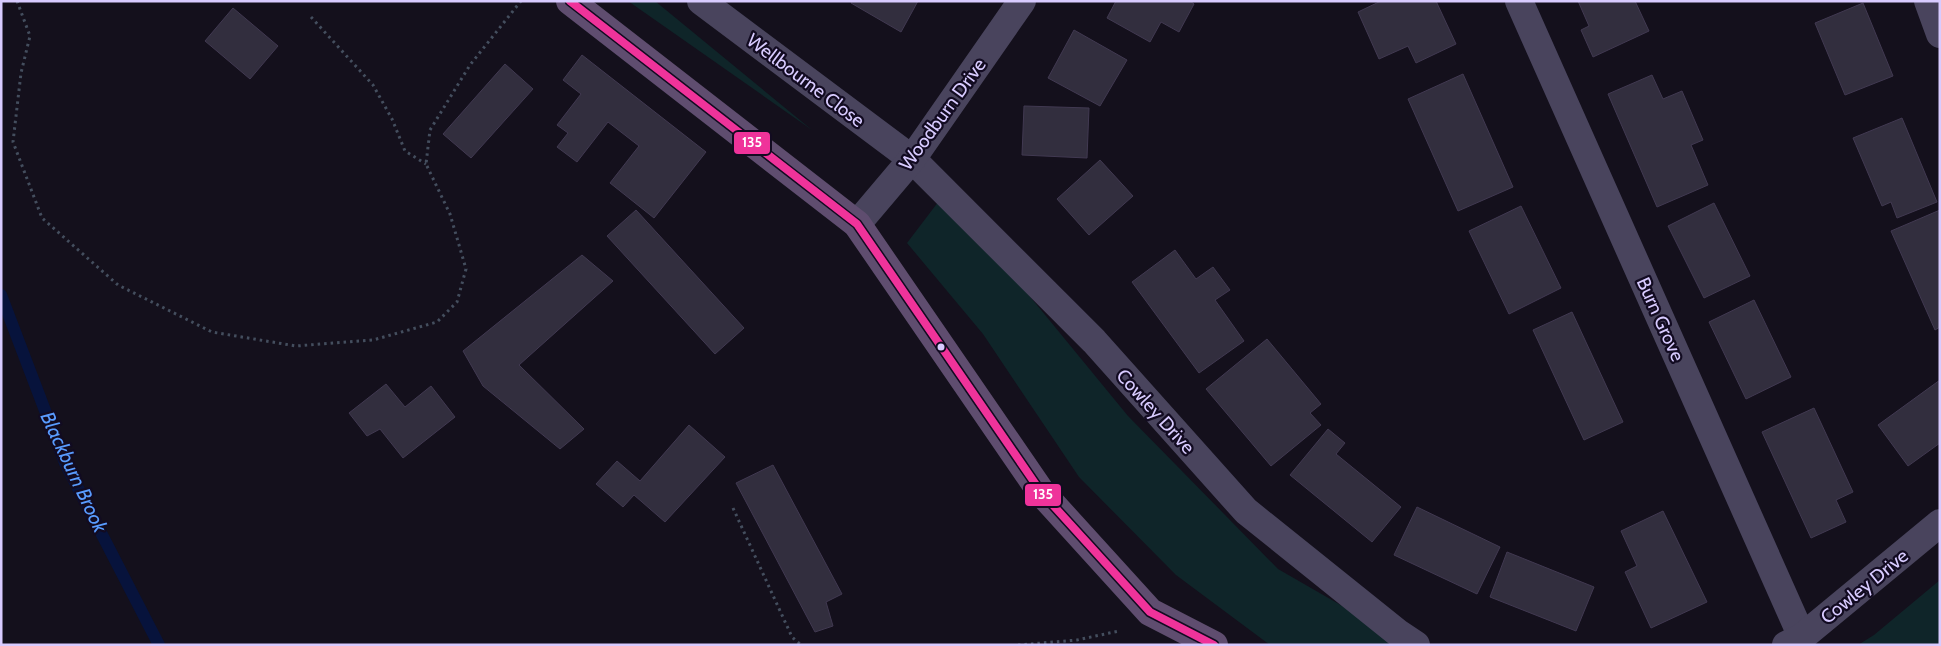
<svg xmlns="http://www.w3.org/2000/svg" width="1941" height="646" viewBox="0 0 1941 646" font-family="Cabin,sans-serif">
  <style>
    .green { fill: #0f2529 }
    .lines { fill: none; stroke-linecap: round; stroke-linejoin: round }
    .stream { stroke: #07133c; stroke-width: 12 }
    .building { fill: #322e3e; stroke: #413951 }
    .path { stroke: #444e5e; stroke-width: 3; stroke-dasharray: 2.5 4; stroke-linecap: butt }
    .minor { stroke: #49445d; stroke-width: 28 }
    .primary { stroke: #5f4d6f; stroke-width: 28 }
    .bus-1-casing { stroke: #120b21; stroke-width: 11 }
    .bus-1 { stroke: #ef339a; stroke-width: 8 }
    .bus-dot { fill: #d8cbff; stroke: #120b21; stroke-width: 2 }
    .labels { text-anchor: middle; stroke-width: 4.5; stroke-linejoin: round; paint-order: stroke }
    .street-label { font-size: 19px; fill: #d8cbff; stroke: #120b21 }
    .water-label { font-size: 20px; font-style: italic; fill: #599cff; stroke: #120b21 }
    .line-badge { stroke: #120b21; stroke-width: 2 }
    .badge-label { font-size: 14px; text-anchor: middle; font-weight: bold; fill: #fff }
  </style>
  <rect width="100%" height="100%" fill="#14101c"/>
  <g class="green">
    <path d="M628,1H655L812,130Z"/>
    <path d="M945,193L1128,416L1278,569L1410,645H1270L1176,575L1079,477L983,334L907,243Z"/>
    <path d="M1940,580V645H1858L1874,635Z"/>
  </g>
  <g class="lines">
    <path class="stream" d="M1,295L65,463L159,645"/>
  </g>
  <g class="building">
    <path d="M852,1H918L901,32L851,3Z"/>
    <path d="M1116,1H1190L1194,4L1179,32L1161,22L1150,42L1107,18Z"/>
    <path d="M1381,1H1436L1456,44L1416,63L1408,46L1379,59L1358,12Z"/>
    <path d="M1578,1H1635L1649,31L1593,57L1581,30L1589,26Z"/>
    <path d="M1863,3L1893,76L1845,95L1815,23Z"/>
    <path d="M233,8L278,46L250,79L205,41Z"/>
    <path d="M1074,30L1127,60L1100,106L1048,78Z"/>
    <path d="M582,55L706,152L654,218L610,183L639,146L608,122L577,162L557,147L568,133L557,125L581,94L563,80Z"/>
    <path d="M505,64L533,89L471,158L443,134Z"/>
    <path d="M1463,74L1513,187L1458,211L1408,99Z"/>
    <path d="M1652,75L1663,99L1682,91L1703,140L1691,145L1708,185L1657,207L1608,94Z"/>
    <path d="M1024,106L1089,108L1087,158L1022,155Z"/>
    <path d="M1902,118L1937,202L1897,218L1891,202L1882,206L1853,138Z"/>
    <path d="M1100,160L1133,196L1089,235L1057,199Z"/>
    <path d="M1714,203L1750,276L1704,298L1668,226Z"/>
    <path d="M1521,206L1561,288L1509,314L1469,231Z"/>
    <path d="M636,210L744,328L715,354L607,236Z"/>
    <path d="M1940,210V327L1935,330L1891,231Z"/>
    <path d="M1175,250L1196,279L1213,267L1230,290L1215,300L1244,341L1199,373L1132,282Z"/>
    <path d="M582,255L613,281L519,365L584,429L560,449L483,386L463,351Z"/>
    <path d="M1754,300L1791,377L1746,399L1709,322Z"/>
    <path d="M1572,312L1623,422L1584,440L1533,330Z"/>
    <path d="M1267,339L1321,404L1310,413L1321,425L1271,466L1206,389Z"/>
    <path d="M1940,380V443L1908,466L1878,425Z"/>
    <path d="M386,384L405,407L431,386L455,417L403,458L380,429L367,436L349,413Z"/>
    <path d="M1814,408L1853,492L1836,500L1846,522L1811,538L1762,432Z"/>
    <path d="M689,425L725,457L665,522L634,495L623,507L596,484L617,461L640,481Z"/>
    <path d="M1328,429L1345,443L1336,454L1401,507L1372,542L1290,475Z"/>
    <path d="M773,465L842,594L826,602L833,626L815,632L736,483Z"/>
    <path d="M1417,507L1500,547L1477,594L1394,555Z"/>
    <path d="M1663,511L1707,602L1651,628L1625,572L1637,566L1621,531Z"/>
    <path d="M1507,552L1594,587L1576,631L1490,597Z"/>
  </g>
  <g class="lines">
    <g class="path">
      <path d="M17,1L30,36L21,73L13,142L42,218L118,285L212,332L296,346L373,340L437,322L457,302L466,269L450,214L426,164L430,130L470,65L521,1"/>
      <path d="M311,17L373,85L392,119L405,151L426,164"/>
      <path d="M733,508L792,637L801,645"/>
      <path d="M1018,645L1077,640L1119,631"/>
    </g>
    <g class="minor">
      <path d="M701,1L912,159L1094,341L1246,511L1398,633L1416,645"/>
      <path d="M1519,1L1802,637"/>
      <path d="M1928,1L1940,34"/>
      <path d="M857,224L912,159L1022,1"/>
      <path d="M1786,645L1802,637L1940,523"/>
    </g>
    <path class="primary" d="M570,1L857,224L1041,492L1150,612L1214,645"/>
    <g class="bus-1-casing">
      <path id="bus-1" d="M570,1L857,224L1041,492L1150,612L1214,645"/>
    </g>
    <use href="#bus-1" class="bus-1"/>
  </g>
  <circle class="bus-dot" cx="941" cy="347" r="4.5"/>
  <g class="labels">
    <g class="street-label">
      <text transform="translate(806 80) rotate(37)" y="7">Wellbourne Close</text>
      <text transform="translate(942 114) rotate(-54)" y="7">Woodburn Drive</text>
      <text transform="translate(1661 319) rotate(66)" y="7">Burn Grove</text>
      <text transform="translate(1156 411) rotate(48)" y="7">Cowley Drive</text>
      <text transform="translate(1864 586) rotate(-39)" y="7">Cowley Drive</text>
    </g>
    <g class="water-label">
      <text transform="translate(74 472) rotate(65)" y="7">Blackburn Brook</text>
    </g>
  </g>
  <g class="line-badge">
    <rect x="733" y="131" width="38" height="24" rx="5" fill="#ef339a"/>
    <rect x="1024" y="483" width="38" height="24" rx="5" fill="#ef339a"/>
  </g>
  <g class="badge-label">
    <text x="752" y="147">135</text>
    <text x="1043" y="499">135</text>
  </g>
  <rect width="1941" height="646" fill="none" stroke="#d8cbff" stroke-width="5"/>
</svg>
